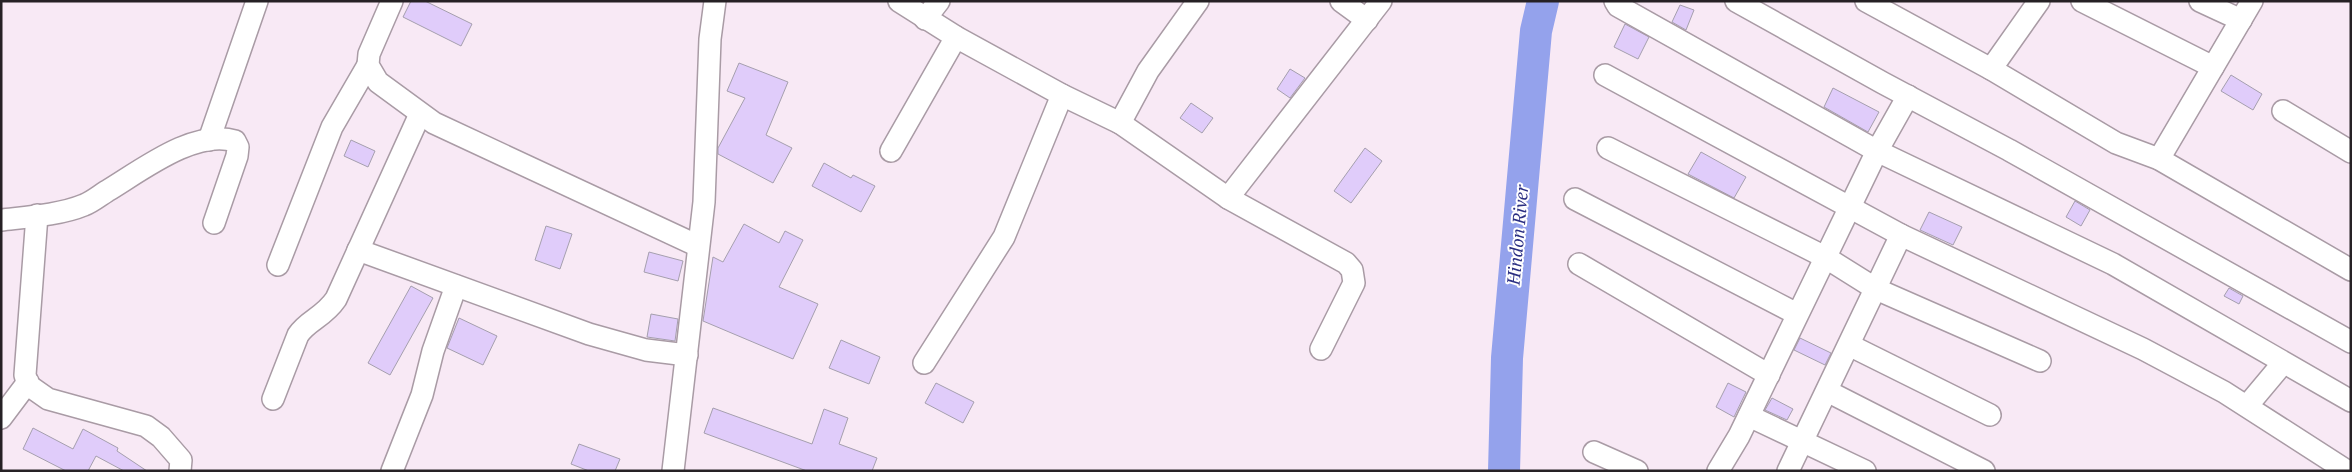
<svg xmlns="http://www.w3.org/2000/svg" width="2352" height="472" viewBox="0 0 2352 472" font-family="'PT Serif',serif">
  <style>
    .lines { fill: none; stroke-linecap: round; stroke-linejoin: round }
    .river { stroke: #94a2ec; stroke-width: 32 }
    .building { fill: #e0ccfa; stroke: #a59fae }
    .minor-casing { stroke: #a99ba5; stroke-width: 24 }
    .minor { stroke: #fff; stroke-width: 21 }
    .labels { text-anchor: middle; stroke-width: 4; stroke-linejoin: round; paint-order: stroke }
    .water-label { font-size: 18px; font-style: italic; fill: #2b2f82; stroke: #fff }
  </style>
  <rect width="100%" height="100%" fill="#f8e9f5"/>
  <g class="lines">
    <path class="river" d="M1504,471L1507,358L1536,31L1543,1"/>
  </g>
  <g class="building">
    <path d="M411,1H425L472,24L461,46L403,17Z"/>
    <path d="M1680,5L1694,10L1686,30L1672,22Z"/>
    <path d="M1625,24L1649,37L1638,59L1614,47Z"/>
    <path d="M739,63L788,82L766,135L792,148L773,183L718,154V148L745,98L727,91Z"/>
    <path d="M1290,69L1305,78L1290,98L1277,89Z"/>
    <path d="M2231,75L2262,94L2253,110L2221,91Z"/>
    <path d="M1833,88L1879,112L1868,132L1824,107Z"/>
    <path d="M1191,103L1213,118L1202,133L1180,118Z"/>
    <path d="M351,140L375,151L368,167L344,156Z"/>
    <path d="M1365,148L1382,161L1351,203L1334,191Z"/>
    <path d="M1701,152L1746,177L1734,198L1688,174Z"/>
    <path d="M824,163L851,178L853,175L875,186L861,212L812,186Z"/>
    <path d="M2075,201L2090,210L2081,226L2066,217Z"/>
    <path d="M1929,212L1962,227L1953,245L1920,230Z"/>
    <path d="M744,224L779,243L785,231L803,240L779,287L818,304L793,359L703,321L713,257L723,262Z"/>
    <path d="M546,226L572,234L560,269L535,260Z"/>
    <path d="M649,252L683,261L678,281L644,272Z"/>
    <path d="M411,286L433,298L390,375L368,363Z"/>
    <path d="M2229,288L2243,296L2239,304L2224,296Z"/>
    <path d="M651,314L678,319L675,341L647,337Z"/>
    <path d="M459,318L497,336L483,365L447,348Z"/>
    <path d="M1800,338L1831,353L1825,365L1794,350Z"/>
    <path d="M841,340L880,357L869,384L829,368Z"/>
    <path d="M936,383L974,402L963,423L925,403Z"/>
    <path d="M1728,383L1746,392L1734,417L1716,407Z"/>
    <path d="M1772,398L1793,409L1787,420L1765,410Z"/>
    <path d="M713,408L812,444L824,409L848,418L839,444L877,458L872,471H807L704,433Z"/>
    <path d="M33,428L73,449L83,429L118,448L117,451L147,471H124L96,456L88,471H66L23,449Z"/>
    <path d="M579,444L620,459L615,471H589L571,464Z"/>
  </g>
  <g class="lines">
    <g class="minor-casing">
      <g id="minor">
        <path d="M392,1L369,54L368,65L378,82L434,123L698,246"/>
        <path d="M899,1L956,37L1062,95L1120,123L1228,198L1346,263L1352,270L1354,283L1321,349"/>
        <path d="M1341,1L1367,20"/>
        <path d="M1615,1L1618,6L1877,151L2113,264L2351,401"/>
        <path d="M1736,1L1883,83L2009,150L2351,342"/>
        <path d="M1866,1L1991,69L2116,143L2159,159L2351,270"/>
        <path d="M2082,1L2213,67"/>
        <path d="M2200,1L2241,20"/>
        <path d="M925,19L939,1"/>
        <path d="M1991,69L2039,1"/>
        <path d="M1605,75L1901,235L2143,349L2224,392L2347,471"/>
        <path d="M2283,111L2351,152"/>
        <path d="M1120,123L1148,71L1198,1"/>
        <path d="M209,140L257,1"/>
        <path d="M1608,148L1825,257L1876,289L2040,361"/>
        <path d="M891,151L956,37"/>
        <path d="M2159,159L2252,1"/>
        <path d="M1228,198L1381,1"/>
        <path d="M1575,199L1797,314"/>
        <path d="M37,215L25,375L28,385L48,399L146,426L161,437L181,460L180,471"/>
        <path d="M1,220C27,217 60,215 84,205C92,202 99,196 107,191C139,172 195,128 235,141L238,147L237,156L214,223"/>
        <path d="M358,250L589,334L646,350L687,355"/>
        <path d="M1579,264L1769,375"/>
        <path d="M278,265L332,127L368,65"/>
        <path d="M1849,345L1990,415"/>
        <path d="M924,363L1004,237L1062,95"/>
        <path d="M1827,391L1984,471"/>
        <path d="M273,399L298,335C308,320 323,318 336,299L420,114"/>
        <path d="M2247,406L2283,363"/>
        <path d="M1749,416L1865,471"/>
        <path d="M1,418L28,382"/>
        <path d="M1594,452L1637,471"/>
        <path d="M392,471L422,395L433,351L456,286"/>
        <path d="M673,471L704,202L710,39L715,1"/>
        <path d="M1718,471L1739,436L1877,151L1908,96"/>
        <path d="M1788,471L1901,235"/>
      </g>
    </g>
    <use href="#minor" class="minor"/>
  </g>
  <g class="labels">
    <g class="water-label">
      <text transform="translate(1518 235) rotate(-85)" y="6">Hindon River</text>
    </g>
  </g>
  <rect width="2352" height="472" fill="none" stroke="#262125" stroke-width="5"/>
</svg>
